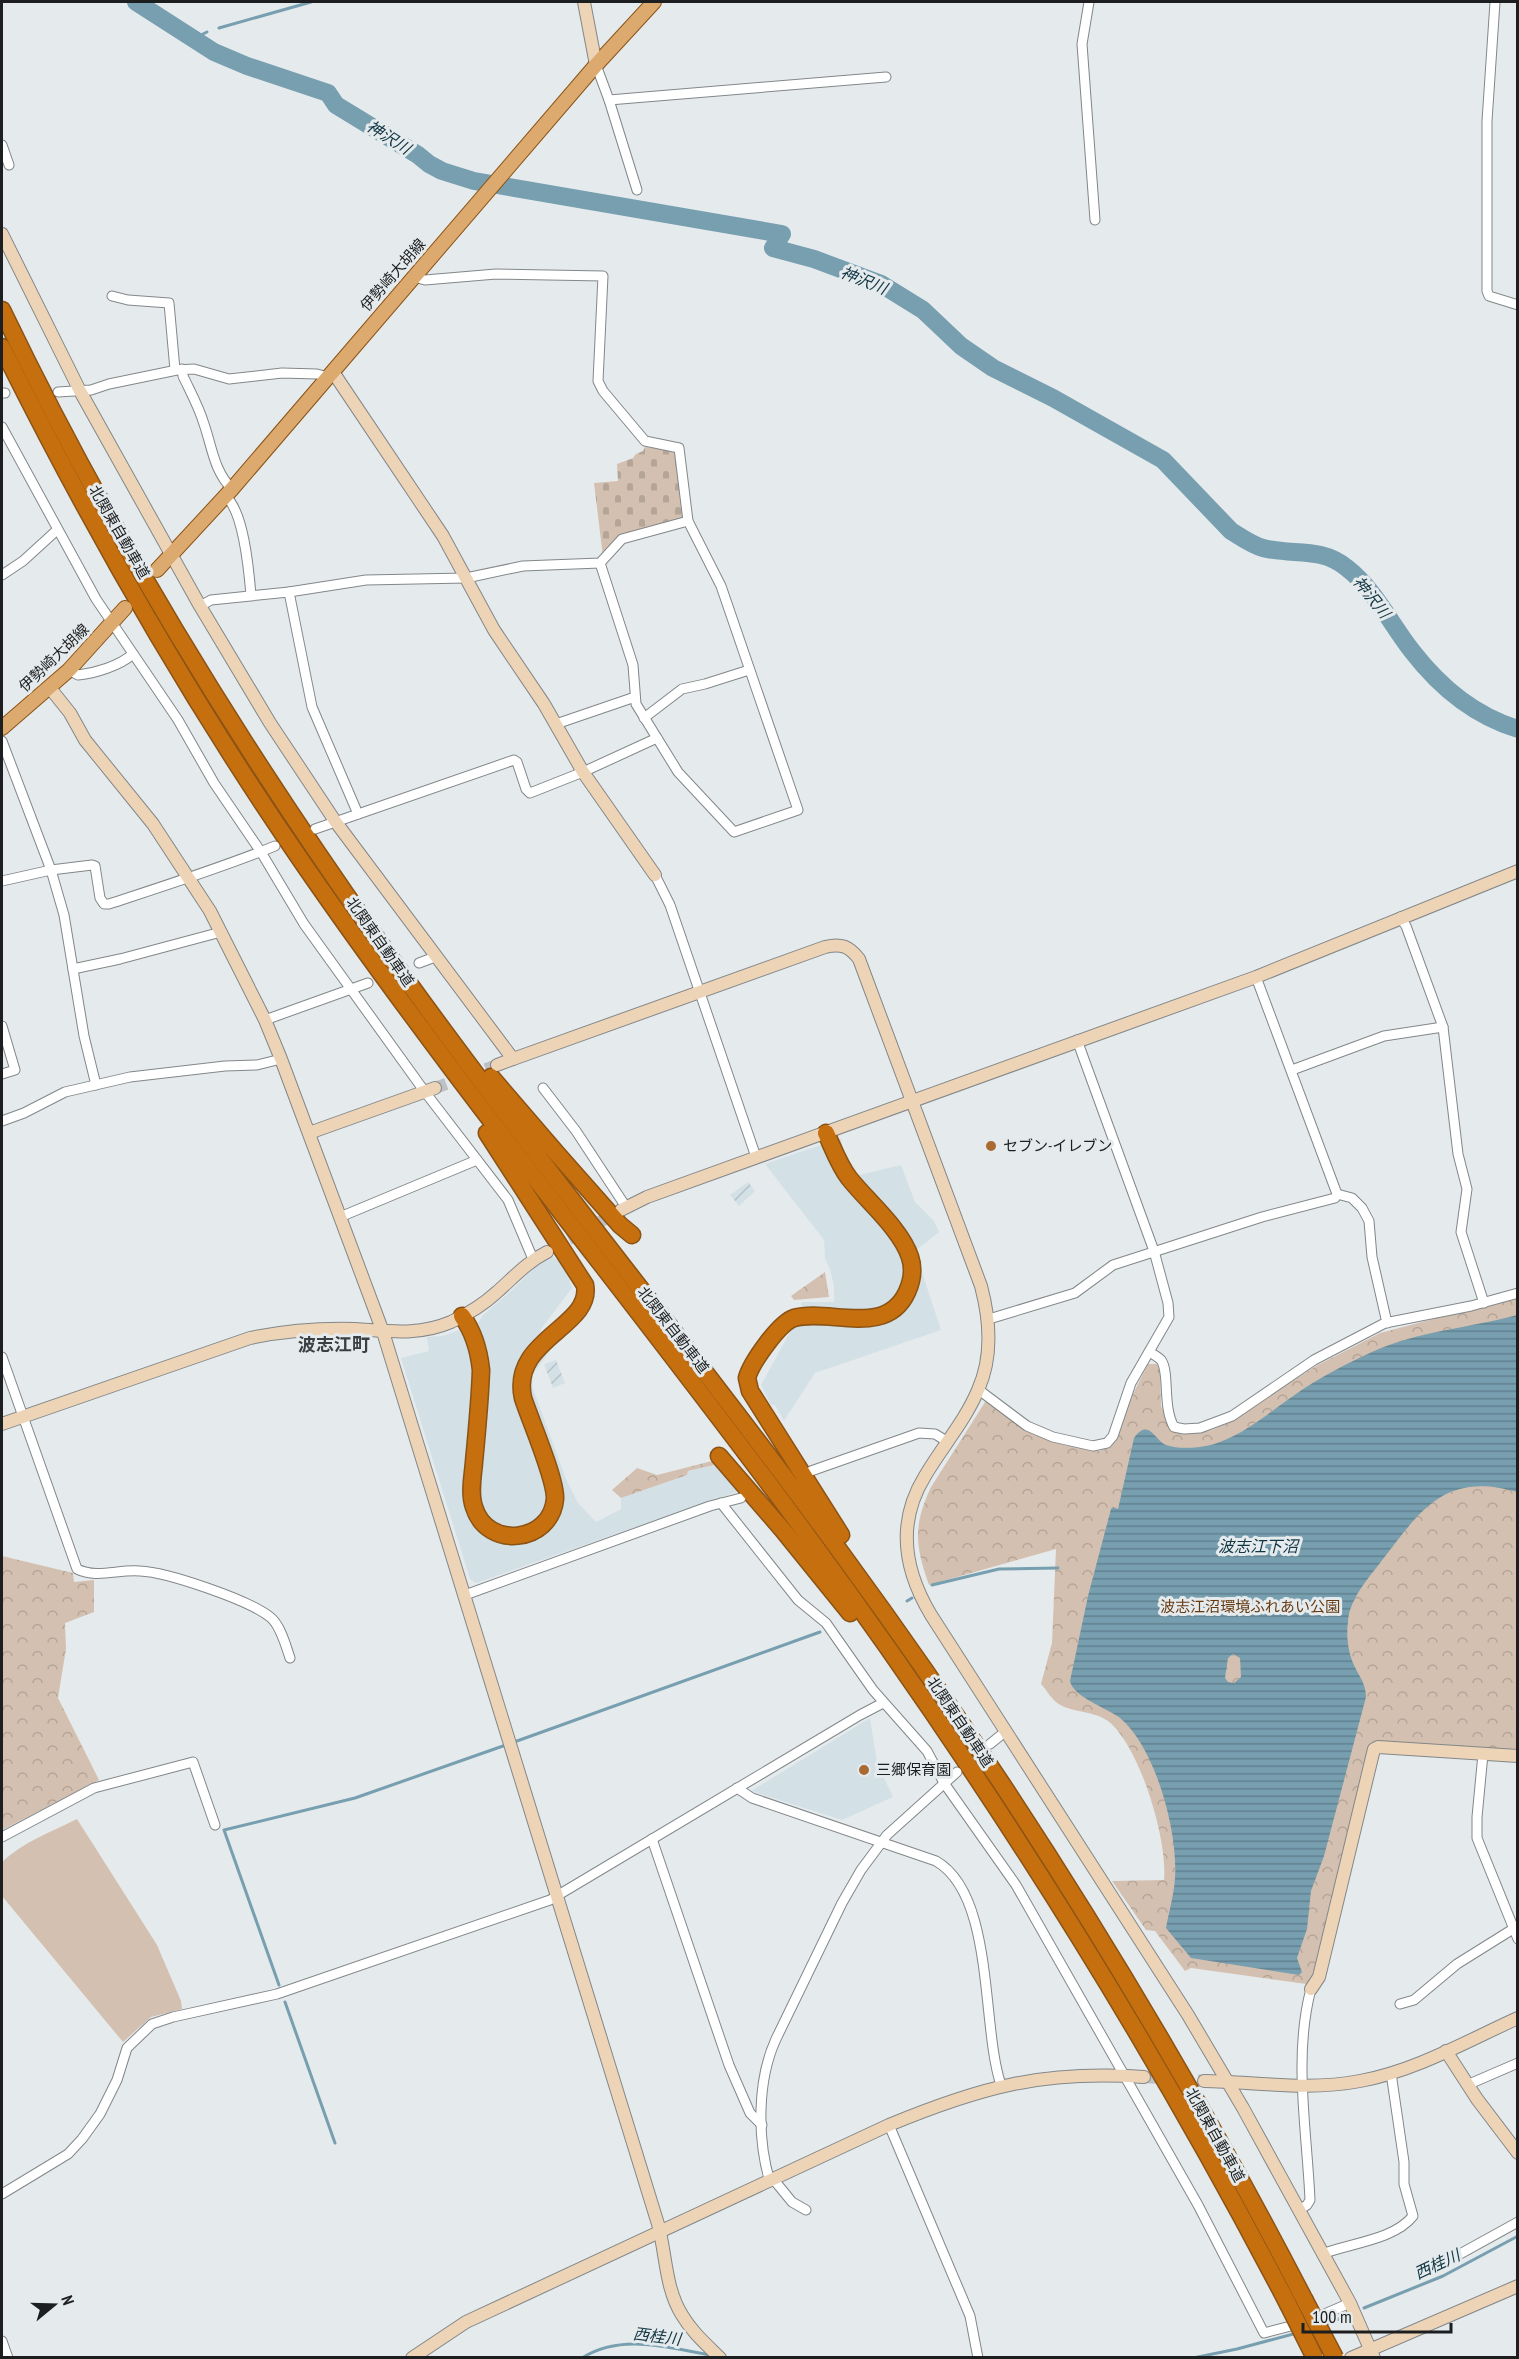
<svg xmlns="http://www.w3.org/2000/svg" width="1519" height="2359" viewBox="0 0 1519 2359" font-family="'PT Sans Narrow','Noto Sans JP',sans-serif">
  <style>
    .built { fill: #d3e1e7 }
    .industrial { fill: url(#industrial-furrows) }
    .grass { fill: #d4c0b0 }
    .forest { fill: url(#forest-crowns) }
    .cemetery { fill: url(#cemetery-stones) }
    .water { fill: url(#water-rules); fill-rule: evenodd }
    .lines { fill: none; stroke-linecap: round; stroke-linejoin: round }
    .stream { stroke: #779fb0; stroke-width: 3 }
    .river { stroke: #779fb0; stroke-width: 18 }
    .secondary-tunnel { stroke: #bdc1c4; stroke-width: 12; stroke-dasharray: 12 6; stroke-linecap: butt }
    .street-casing { stroke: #828789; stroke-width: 11 }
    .secondary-casing { stroke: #828789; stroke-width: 14 }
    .primary-casing { stroke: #8a5315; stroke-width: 16 }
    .highway-casing { stroke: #8a5315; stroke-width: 19 }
    .street { stroke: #fff; stroke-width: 9 }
    .secondary { stroke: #eed4b7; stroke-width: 12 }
    .primary { stroke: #dca96f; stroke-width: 14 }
    .highway { stroke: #c56f0f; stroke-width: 16 }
    .highway-bridge-casing { stroke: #8a5315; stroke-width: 19; stroke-linecap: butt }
    .highway-bridge { stroke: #c56f0f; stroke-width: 16 }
    .poi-dot { fill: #aa6b32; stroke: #e5eaed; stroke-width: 2 }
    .labels { text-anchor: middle; stroke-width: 6; stroke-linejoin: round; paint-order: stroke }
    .street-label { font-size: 15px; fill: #1c1e1f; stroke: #e5eaed }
    .poi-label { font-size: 15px; fill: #1c1e1f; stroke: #e5eaed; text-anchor: start }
    .park-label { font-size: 15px; fill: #653a11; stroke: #e5eaed }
    .water-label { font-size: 16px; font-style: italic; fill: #113644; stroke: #e5eaed }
    .quarter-label { font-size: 18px; font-weight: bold; fill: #3a3f40; stroke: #e5eaed }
  </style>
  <defs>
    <pattern id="industrial-furrows" width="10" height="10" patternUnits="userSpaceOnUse" patternTransform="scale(1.5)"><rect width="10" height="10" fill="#d3e1e7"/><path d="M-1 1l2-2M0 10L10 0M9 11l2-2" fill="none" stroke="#b5c1c6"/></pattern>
    <pattern id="forest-crowns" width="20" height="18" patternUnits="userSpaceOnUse" patternTransform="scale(1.5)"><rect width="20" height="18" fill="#d4c0b0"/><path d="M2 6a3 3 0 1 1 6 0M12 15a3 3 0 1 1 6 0" fill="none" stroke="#b5a597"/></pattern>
    <pattern id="cemetery-stones" width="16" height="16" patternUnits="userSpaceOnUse" patternTransform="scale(1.5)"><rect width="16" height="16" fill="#d4c0b0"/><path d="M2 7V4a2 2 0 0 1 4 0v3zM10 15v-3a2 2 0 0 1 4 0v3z" fill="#b5a597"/></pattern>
    <pattern id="water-rules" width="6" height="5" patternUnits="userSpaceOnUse" patternTransform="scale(1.5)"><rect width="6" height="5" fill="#779fb0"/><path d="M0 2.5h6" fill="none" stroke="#61818f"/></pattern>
  </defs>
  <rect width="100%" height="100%" fill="#e5eaed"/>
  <g class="built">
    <path d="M841,1138L844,1159L855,1176L901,1165L915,1202L934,1221L939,1232L915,1251L941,1330L815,1373L784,1421L775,1405H771L761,1385L796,1321L802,1320L801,1302H834V1286L830,1269L825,1259L824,1240L765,1164Z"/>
    <path d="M553,1257L564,1264L572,1288L541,1329L540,1336L548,1353L533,1374L532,1386L566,1479L578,1503L596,1522L621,1509V1498L687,1475L688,1471L714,1465L721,1469L739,1491L476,1583L470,1579L401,1358L429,1351L427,1337L443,1336L478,1323L483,1315L510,1292L540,1262Z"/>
    <path d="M870,1718L877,1763L893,1797L842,1820L751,1791Z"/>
  </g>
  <g class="industrial">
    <path d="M748,1182L755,1191L739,1206L730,1195Z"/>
    <path d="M556,1360L565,1383L553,1388L544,1364Z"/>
  </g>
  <path class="grass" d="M77,1819L157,1945L181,2001L182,2009L151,2017L123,2042L2,1896V1862C23,1842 51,1832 77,1819Z"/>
  <g class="forest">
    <path d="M825,1272L829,1297L794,1300L791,1296Z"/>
    <path d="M1517,1297V1752L1371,1742L1313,1978L1306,1984L1191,1968L1185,1971L1155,1931L1146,1930L1112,1881L1164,1880C1168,1841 1140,1746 1108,1721C1093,1710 1069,1713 1056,1702C1050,1697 1046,1689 1041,1684L1052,1643L1056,1549L929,1585C915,1545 913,1526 931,1487L987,1399L1032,1434L1064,1445L1099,1451L1108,1448L1115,1440L1133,1394L1148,1364H1157L1160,1369L1161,1406L1172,1430L1200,1432L1212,1430L1228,1423L1316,1366L1380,1333Z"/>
    <path d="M712,1461L714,1465L688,1471L687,1475L621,1498L612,1490L637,1468L657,1475Z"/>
    <path d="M2,1556L73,1573L74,1582L94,1580V1612L65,1623L66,1649L58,1698L99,1780L2,1830Z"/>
  </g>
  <path class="cemetery" d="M645,447L676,451L683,519L618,538L603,557L594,483L618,481L617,464L633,458L636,454L643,451Z"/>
  <path class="water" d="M1517,1315V1492C1444,1471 1420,1511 1380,1563C1367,1580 1349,1600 1348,1622C1346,1635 1348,1651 1353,1663C1358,1675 1366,1683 1366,1697L1324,1856L1311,1891L1307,1929L1297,1958L1302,1972L1299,1975L1191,1958L1166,1928C1169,1911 1174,1895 1175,1878C1178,1832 1156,1748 1120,1718C1107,1708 1073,1697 1070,1681L1088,1596L1111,1509L1113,1507L1118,1509L1134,1438C1149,1417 1155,1441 1166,1445C1180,1450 1205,1448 1220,1442C1249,1431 1271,1411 1296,1394C1320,1377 1346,1364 1372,1352C1417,1331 1470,1328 1517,1315ZM1233,1654L1240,1658L1241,1677L1234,1683L1228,1682L1225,1678L1228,1658Z"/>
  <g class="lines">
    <g class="stream">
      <path d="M219,28L311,2"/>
      <path d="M195,38L207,32"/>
      <path d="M932,1585L999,1569L1058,1568"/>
      <path d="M907,1601L912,1598"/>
      <path d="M517,1741L820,1632"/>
      <path d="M279,1985L224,1830L355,1798L503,1746"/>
      <path d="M285,2002L335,2143"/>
      <path d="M1364,2308L1443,2276L1518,2236"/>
      <path d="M1323,2325L1344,2317"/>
      <path d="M582,2358C622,2333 668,2348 711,2355"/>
      <path d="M1193,2358L1237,2349L1297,2333"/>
    </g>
    <path class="river" d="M136,2L214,52L247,66L328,93L336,105L418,155L429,164L442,171L474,181L782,234L773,248L814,259L881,284L923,310L961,346L993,368L1053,398L1163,460L1231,531C1241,537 1252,545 1263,548C1293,556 1320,546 1347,568C1375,590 1390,623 1412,651C1439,686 1475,716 1518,729"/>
    <g class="secondary-tunnel">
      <path d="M435,1088L497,1065"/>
      <path d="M553,1248L616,1213"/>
      <path d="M1144,2077L1204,2081"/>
    </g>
    <g class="street-casing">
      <g id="street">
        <path d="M1089,2L1082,44L1095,220"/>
        <path d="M1495,2L1487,121V291L1489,296L1518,305"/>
        <path d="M596,65L609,100L637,190"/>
        <path d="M609,100L886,77"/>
        <path d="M2,145L9,165"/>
        <path d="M414,277L425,280L496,274L603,276L598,381L603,391L645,441L679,448L688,521L721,586L798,810L734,832L678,772L636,704L633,665L600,563"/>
        <path d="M112,296L128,300L169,303L175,370"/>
        <path d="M182,369L183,376C190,391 199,407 204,424C212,447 214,471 232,489"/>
        <path d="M58,392L91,390L109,384L177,370L194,369L229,379L282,373L317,374L328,377"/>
        <path d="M2,393H5"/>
        <path d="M2,427L96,599L178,720L214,783L261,852L304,924L425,1092L508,1200L533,1259"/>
        <path d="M225,496C244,510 249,572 251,595"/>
        <path d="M2,575L23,561L57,530"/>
        <path d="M289,592L312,707L358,814"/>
        <path d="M200,606L211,600L289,592L366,580L466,578L523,566L600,563L622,539L688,521"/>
        <path d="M69,670L78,675C96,673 119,666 133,654"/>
        <path d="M644,718L682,689L705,684L749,670"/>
        <path d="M556,724L635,697"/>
        <path d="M2,741L51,870L64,915L84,1036L96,1085"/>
        <path d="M315,829L514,760L517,762L526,789L530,793L583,772L657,738"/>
        <path d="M655,875L670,905L756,1157"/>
        <path d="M2,881L51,870L92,865L95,866L100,898L104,904H109C164,886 221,868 275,846"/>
        <path d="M1400,917L1406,926L1443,1027L1458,1154L1467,1189L1461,1232L1484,1303"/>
        <path d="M419,963L435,957"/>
        <path d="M73,969L120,959L221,932"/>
        <path d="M265,1020L368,983"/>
        <path d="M2,1026L15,1070L2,1074"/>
        <path d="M1292,1070L1384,1036L1443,1027"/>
        <path d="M543,1088L576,1131L626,1207"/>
        <path d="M2,1121L24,1113L65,1092L130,1077L225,1066L257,1065L281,1059"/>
        <path d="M1337,1194L1352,1198L1362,1208L1369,1221L1372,1257L1387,1323"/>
        <path d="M340,1217L477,1160"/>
        <path d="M989,1319L1075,1293L1113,1265L1262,1217L1335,1198L1337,1194L1256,977"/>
        <path d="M1149,1352C1153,1354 1158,1357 1161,1360C1170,1372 1162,1406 1174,1427L1184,1429L1200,1428L1232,1416L1314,1360L1385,1323L1471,1306L1518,1293"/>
        <path d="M2,1357L77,1569C97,1579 118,1569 140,1571C167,1572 249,1600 270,1617C280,1624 286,1646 290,1658"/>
        <path d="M979,1390L1027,1426L1053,1437L1093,1446L1107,1443L1113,1436L1131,1383L1169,1317L1168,1303L1154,1251L1077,1040"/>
        <path d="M811,1471L919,1433L935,1434L948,1442"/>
        <path d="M721,1503L798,1600L826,1623L873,1690L927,1751L944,1783L1016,1885L1198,2205L1264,2333L1306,2322L1350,2303"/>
        <path d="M465,1595L710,1506L741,1498"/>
        <path d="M990,1744L1006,1731"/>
        <path d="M1483,1754L1477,1817V1838L1518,1939"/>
        <path d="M737,1788L752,1798L936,1861C995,1895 981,2026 1001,2085"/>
        <path d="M2,1837L94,1788L193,1762L215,1825"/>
        <path d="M652,1839L729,2065L750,2113L762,2125"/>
        <path d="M1400,2004L1414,2000L1457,1964L1513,1929"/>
        <path d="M1467,2085L1518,2063"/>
        <path d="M889,2125L970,2316L978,2358"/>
        <path d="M774,2180L792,2202L806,2210"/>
        <path d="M770,2182C757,2139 757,2080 776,2039L842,1903L861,1870L887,1835L957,1772"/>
        <path d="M2,2194L68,2154L82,2139L100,2114L117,2080L127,2048L152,2024L173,2017L277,1994L550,1900L860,1715L883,1703"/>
        <path d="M1299,2210L1307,2205L1310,2200C1307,2131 1293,2056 1311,1989"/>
        <path d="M1322,2254C1350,2243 1394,2240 1413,2216L1404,2184V2162L1391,2073"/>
        <path d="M1431,2270L1518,2222"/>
        <path d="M2,2341L8,2358"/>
      </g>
    </g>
    <g class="secondary-casing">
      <g id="secondary">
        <path d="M584,2L596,65"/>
        <path d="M2,234L80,391L200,606L270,723L335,821L513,1059L825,947C841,943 849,946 859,959L981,1286C990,1320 993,1357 978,1390C965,1421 942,1447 925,1476C896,1523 904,1570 931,1615L1188,2015L1243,2108L1350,2303L1374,2358"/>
        <path d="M333,372L443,536L494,630L544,704L583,772L655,875"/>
        <path d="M50,688L70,713L85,740L153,824L210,911L265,1020L281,1059L383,1332L658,2224C666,2253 665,2288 682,2315C692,2332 706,2344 720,2358"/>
        <path d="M497,1065L513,1059"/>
        <path d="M309,1133L435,1088"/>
        <path d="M621,1210L647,1197L1256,977L1518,871"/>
        <path d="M2,1424L250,1338C284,1331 320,1328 355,1329C389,1331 418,1336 451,1322C468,1314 483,1305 497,1292C513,1278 527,1262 547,1252"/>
        <path d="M1311,1989L1319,1977L1374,1749L1378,1747L1518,1756"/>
        <path d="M1446,2051L1477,2099L1518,2153"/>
        <path d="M1204,2081C1256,2082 1309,2091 1360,2081C1415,2071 1467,2041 1518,2018"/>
        <path d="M412,2358L466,2322L889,2125C981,2087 1043,2070 1144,2077"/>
        <path d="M1351,2358L1518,2286"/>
      </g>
    </g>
    <g class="primary-casing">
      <g id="primary">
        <path d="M157,570L232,489L596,65L654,2"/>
        <path d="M2,728L69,670L125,608"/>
      </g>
    </g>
    <g class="highway-casing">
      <g id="highway">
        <path d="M2,310C107,529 235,738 375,936C525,1148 691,1347 844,1557C1016,1792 1170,2040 1304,2299"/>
        <path d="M2,347C91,526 191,701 305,866C459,1089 632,1298 793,1516C978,1766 1145,2029 1288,2304"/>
        <path d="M491,1077L558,1155L620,1225L632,1235"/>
        <path d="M826,1133C833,1148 839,1165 849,1178C867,1201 901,1229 910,1257C914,1269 912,1281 907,1292C886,1338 829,1308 794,1318C779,1323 751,1363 747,1378L750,1391L841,1535"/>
        <path d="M462,1316C473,1331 479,1351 481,1370C480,1400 477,1431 474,1462C473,1476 469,1493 474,1507C487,1550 551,1543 555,1499C556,1479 530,1420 523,1398C510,1339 593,1327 585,1285L487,1133"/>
        <path d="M719,1456L782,1529L850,1613"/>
      </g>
    </g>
    <use href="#street" class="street"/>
    <use href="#secondary" class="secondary"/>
    <use href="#primary" class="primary"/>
    <use href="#highway" class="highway"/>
    <g class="highway-bridge-casing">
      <g id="highway-bridge">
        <path d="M1304,2299L1335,2358"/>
        <path d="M1288,2304L1315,2358"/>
      </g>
    </g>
    <use href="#highway-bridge" class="highway-bridge"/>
  </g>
  <g class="poi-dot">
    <circle cx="991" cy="1146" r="6"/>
    <circle cx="864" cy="1770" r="6"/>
  </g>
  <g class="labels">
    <g class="street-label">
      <text transform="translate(393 275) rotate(-49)" y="5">伊勢崎大胡線</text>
      <text transform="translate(119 532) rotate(60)" y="5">北関東自動車道</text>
      <text transform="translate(54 658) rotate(-44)" y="5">伊勢崎大胡線</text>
      <text transform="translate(380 942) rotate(55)" y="5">北関東自動車道</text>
      <text transform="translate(673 1330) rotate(52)" y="5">北関東自動車道</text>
      <text transform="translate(960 1722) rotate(56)" y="5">北関東自動車道</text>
      <text transform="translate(1215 2135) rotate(61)" y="5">北関東自動車道</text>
    </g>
    <g class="poi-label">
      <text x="1003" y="1151">セブン-イレブン</text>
      <text x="876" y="1775">三郷保育園</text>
    </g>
    <g class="park-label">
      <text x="1250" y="1612">波志江沼環境ふれあい公園</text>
    </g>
    <g class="water-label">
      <text transform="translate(389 137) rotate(32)" y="6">神沢川</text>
      <text transform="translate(864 280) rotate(22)" y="6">神沢川</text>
      <text transform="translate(1372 597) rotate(51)" y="6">神沢川</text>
      <text x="1258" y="1552">波志江下沼</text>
      <text transform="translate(1437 2264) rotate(-25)" y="6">西桂川</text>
      <text transform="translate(657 2336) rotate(7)" y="6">西桂川</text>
    </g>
    <g class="quarter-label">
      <text x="334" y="1351">波志江町</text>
    </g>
  </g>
  <rect width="1519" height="2359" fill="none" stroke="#1c1e1f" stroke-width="6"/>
  <g transform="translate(54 2305) rotate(71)" stroke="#e5eaed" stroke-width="4.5" paint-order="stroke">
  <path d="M0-4.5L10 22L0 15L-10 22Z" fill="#1c1e1f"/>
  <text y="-9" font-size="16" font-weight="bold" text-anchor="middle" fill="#1c1e1f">N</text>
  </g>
  <path d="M1303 2323v9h148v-9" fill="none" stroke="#1c1e1f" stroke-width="3"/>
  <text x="1312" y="2323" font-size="18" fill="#1c1e1f" stroke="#e5eaed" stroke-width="4.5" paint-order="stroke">100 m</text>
</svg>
